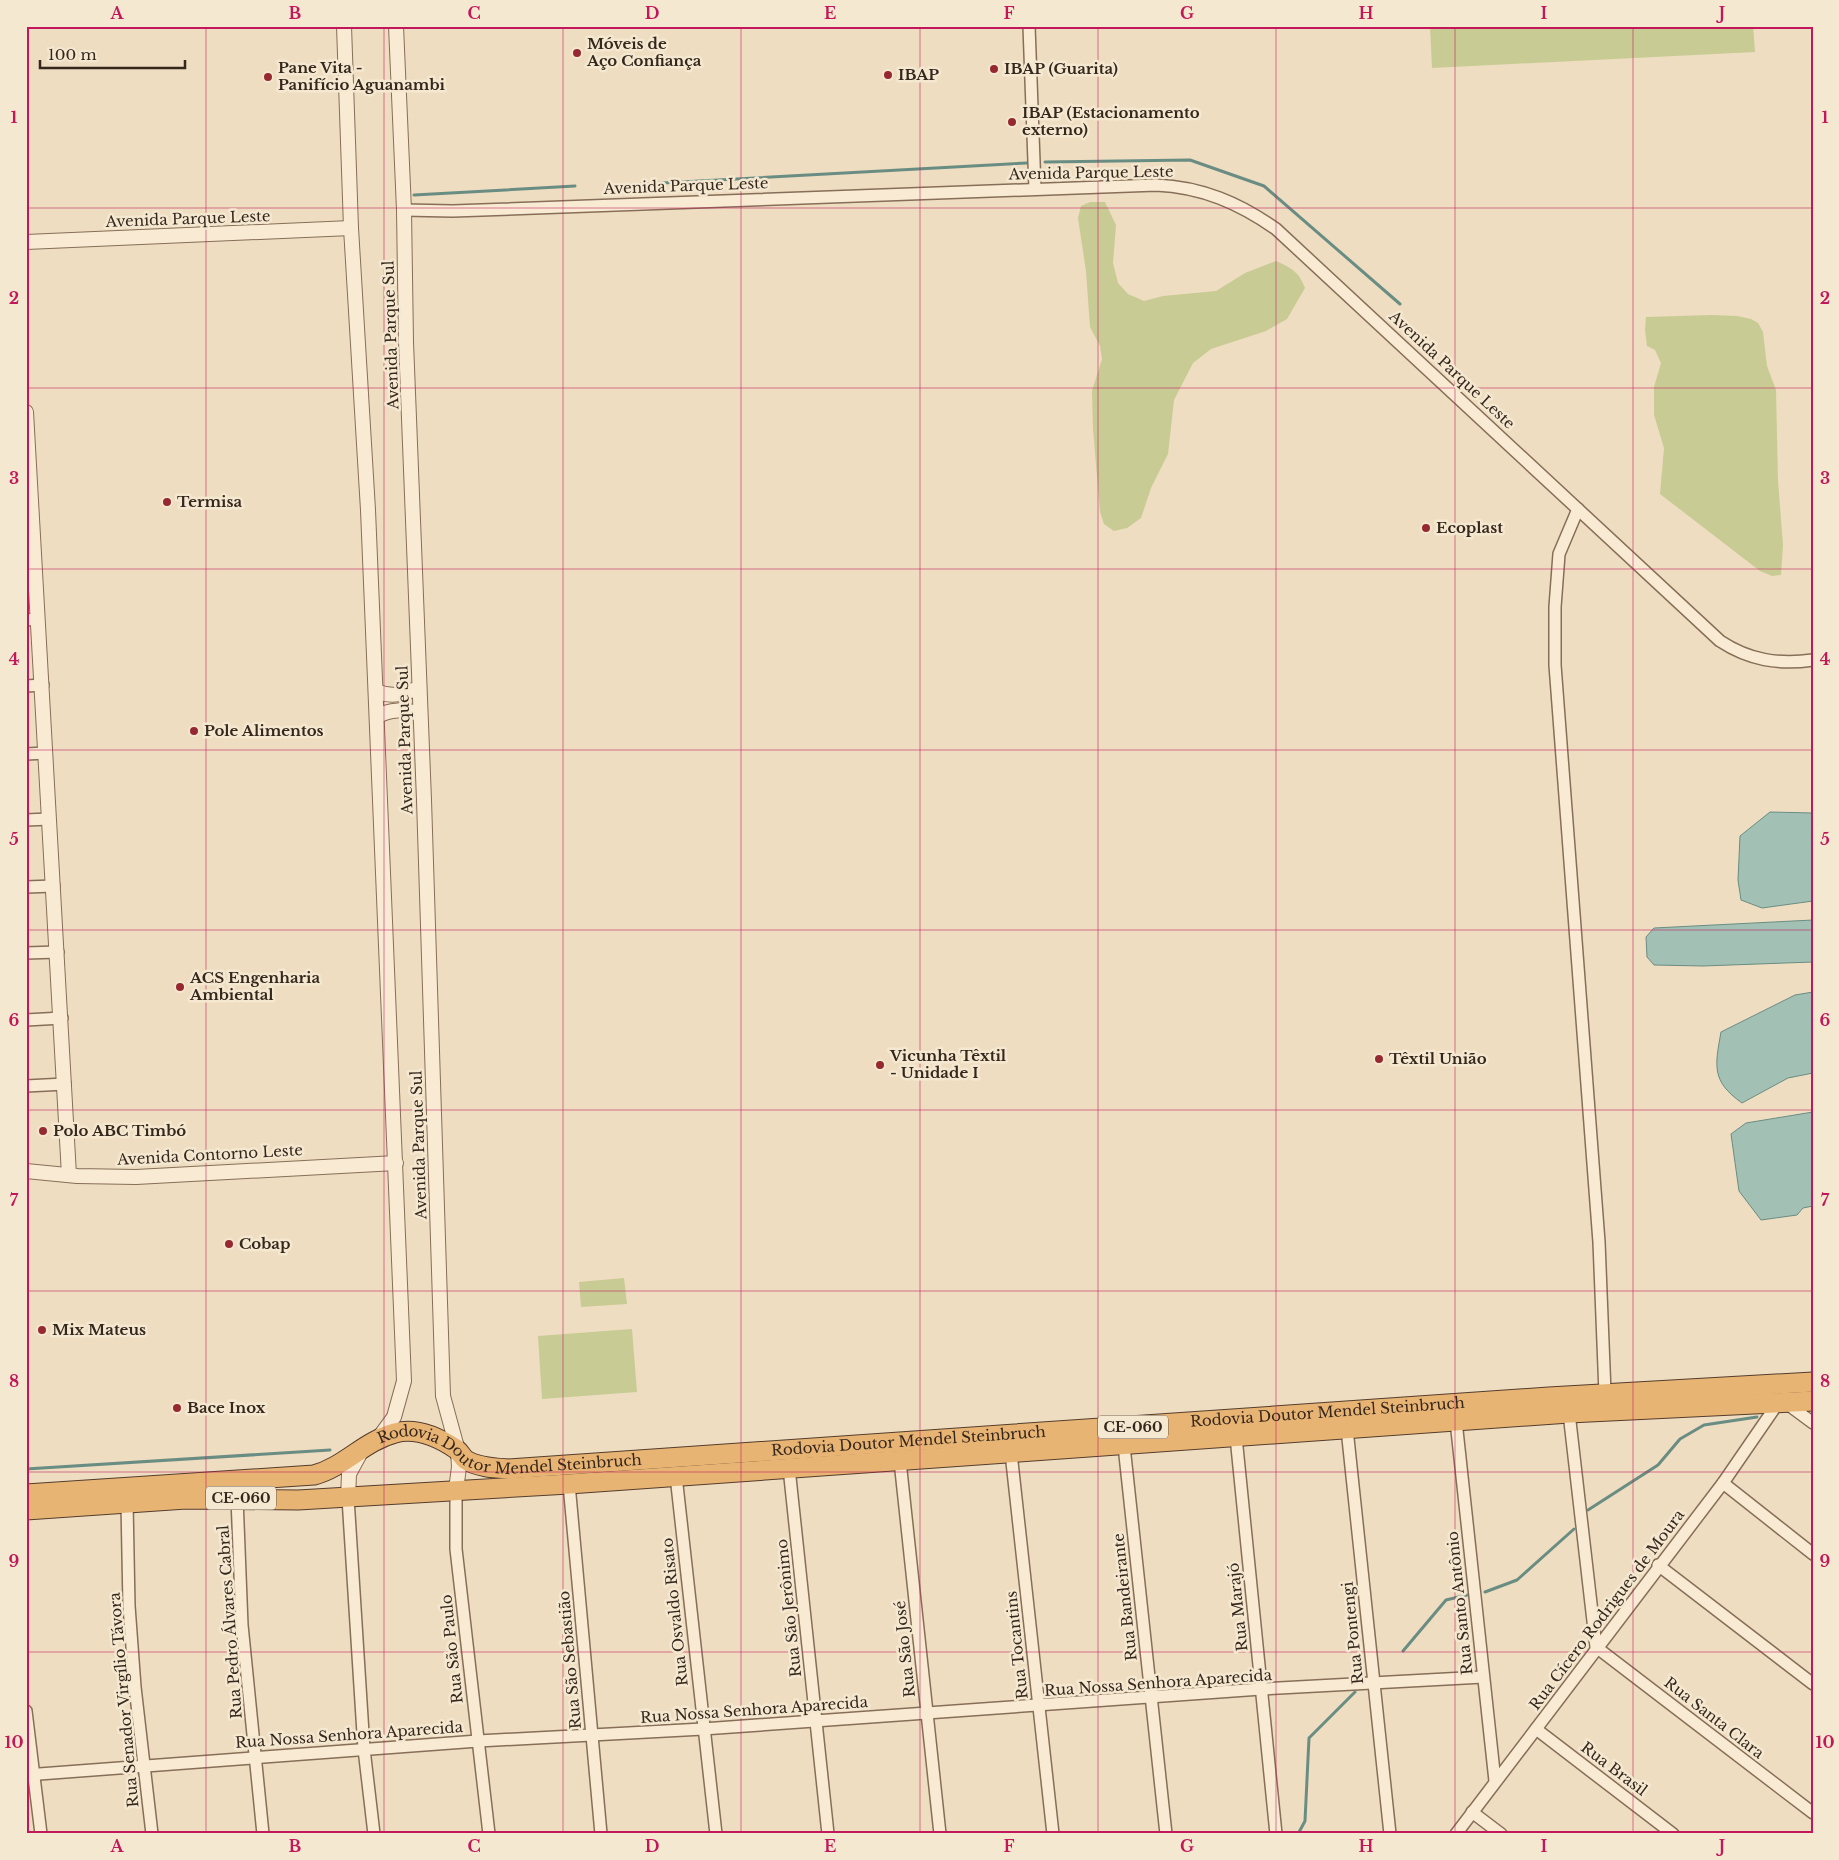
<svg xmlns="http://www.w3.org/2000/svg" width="1839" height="1860" viewBox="0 0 1839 1860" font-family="'Libre Baskerville',serif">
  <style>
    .green { fill: #c8cb94 }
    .water { fill: #a3c0b5; stroke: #6a8d83 }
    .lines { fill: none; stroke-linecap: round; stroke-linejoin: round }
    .stream { stroke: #6a8d83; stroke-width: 3 }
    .minor-casing { stroke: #876e58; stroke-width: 14 }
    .tertiary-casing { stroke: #876e58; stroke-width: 16 }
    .trunk-casing { stroke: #543d2d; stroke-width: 21 }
    .minor { stroke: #f9ebd3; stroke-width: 11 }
    .tertiary { stroke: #f9ebd3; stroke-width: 14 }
    .trunk { stroke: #e8b474; stroke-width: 19 }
    .grid { fill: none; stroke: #c2185b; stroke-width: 1; stroke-opacity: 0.55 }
    .poi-dot { fill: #952830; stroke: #f5e8d0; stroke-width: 2 }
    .labels { text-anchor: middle; stroke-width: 5; stroke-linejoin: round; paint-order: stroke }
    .shield { fill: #f5e8d0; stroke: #6f6153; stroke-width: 1 }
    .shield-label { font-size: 14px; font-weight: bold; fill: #36271d }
    .poi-label { font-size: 15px; font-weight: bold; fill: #36271d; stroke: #f5e8d0; text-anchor: start }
    .street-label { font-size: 15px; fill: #36271d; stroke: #f5e8d0 }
    .neatline { fill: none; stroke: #c2185b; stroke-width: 2 }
    .grid-label { font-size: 16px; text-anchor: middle; font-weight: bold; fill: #c2185b }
  </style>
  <rect width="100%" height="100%" fill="#eeddc0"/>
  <g class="green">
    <path d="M1430,26H1753L1755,52L1432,68Z"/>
    <path d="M1090,202H1105L1116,225L1113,263L1118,283L1128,294L1144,301L1163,296L1216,291L1245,273L1276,261C1292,268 1299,272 1305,288L1287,319L1266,331L1211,349L1193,363L1174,400L1168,454L1151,488L1141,518L1127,528L1114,531L1104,524L1100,512L1093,429L1092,391L1102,359L1100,346L1090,327L1086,271L1078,218L1081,206Z"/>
    <path d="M1712,315L1737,316L1751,319L1758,323L1763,332L1767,366L1776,390L1778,481L1783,545L1781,575L1772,576L1760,571L1660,494L1664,448L1654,415V387L1661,363L1655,350L1647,346L1645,330L1646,317Z"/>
    <path d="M624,1278L627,1304L581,1307L579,1282Z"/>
    <path d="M632,1329L637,1392L542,1399L538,1336Z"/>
  </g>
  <g class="water">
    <path d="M1770,812L1813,813V901L1762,908L1741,900L1738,880L1740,836Z"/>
    <path d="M1813,920V962L1703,966L1654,965L1647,957L1646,937L1654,928Z"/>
    <path d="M1813,992V1073L1788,1078L1742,1103C1711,1081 1715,1066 1721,1032L1795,995Z"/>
    <path d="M1813,1112V1206L1803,1208L1797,1215L1761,1220L1739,1191L1731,1134L1746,1123Z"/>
  </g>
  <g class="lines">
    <g class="stream">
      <path d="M1045,162L1190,160L1264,186L1400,304"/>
      <path d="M607,186L1027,163"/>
      <path d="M414,195L575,186"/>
      <path d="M26,1469L330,1450"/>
      <path d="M1588,1510L1658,1465L1680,1439L1704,1425L1757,1417"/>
      <path d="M1485,1592L1517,1580L1574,1529"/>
      <path d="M1403,1651L1446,1600L1467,1595"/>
      <path d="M1298,1834L1305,1821L1309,1738L1355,1692"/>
    </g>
    <g class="minor-casing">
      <g id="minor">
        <path d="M1029,26L1035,189"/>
        <path d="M404,210L453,211L1156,185C1202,187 1239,203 1276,229L1720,641C1749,660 1778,665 1813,660"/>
        <path d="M1578,509L1559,554L1555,607V665L1599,1242L1605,1393"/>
        <path d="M26,620L38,619"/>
        <path d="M26,686L43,685"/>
        <path d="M26,754L46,753"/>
        <path d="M26,820L49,819"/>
        <path d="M26,887L54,886"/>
        <path d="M26,953L58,952"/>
        <path d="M26,1020L62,1018"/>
        <path d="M26,1086L65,1084"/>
        <path d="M1786,1403L1813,1423"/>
        <path d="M1569,1413L1596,1647L1813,1813"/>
        <path d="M1456,1421L1495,1781"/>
        <path d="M1347,1429L1390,1834"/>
        <path d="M1236,1437L1276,1834"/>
        <path d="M1124,1446L1166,1834"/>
        <path d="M1011,1453L1053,1834"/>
        <path d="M900,1461L940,1834"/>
        <path d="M789,1468L828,1834"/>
        <path d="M676,1476L716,1834"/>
        <path d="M1723,1483L1813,1554"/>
        <path d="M569,1484L601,1834"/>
        <path d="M456,1490V1549L489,1834"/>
        <path d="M237,1498L242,1625L263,1834"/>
        <path d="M348,1498L364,1749L374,1834"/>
        <path d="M127,1503L129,1606L135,1687L152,1834"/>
        <path d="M1658,1565L1813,1684"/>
        <path d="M26,1711L41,1834"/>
        <path d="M1536,1729L1673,1834"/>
        <path d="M26,1775L478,1741L703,1729L1261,1689L1483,1677"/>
        <path d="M1472,1812L1501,1834"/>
        <path d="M1456,1834L1723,1483L1778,1403"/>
      </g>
    </g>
    <g class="tertiary-casing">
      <g id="tertiary">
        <path d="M344,26L351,228L368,510L404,1381L394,1417L378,1439"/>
        <path d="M396,26L404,210L406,342L424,800L443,1396L458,1451L459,1467L456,1490"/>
        <path d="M26,242L351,228"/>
        <path d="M26,412L69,1175"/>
        <path d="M376,691C392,698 403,694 419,688"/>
        <path d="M377,717C390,708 405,710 420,713"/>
        <path d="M26,1171L77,1176L136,1177L396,1163"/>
        <path d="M348,1498L349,1474L361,1452"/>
      </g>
    </g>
    <g class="trunk-casing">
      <g id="trunk">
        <path id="s1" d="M26,1494L314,1475C344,1467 364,1441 395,1433C417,1427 438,1437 456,1449C460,1452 462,1457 466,1460C477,1467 495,1468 508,1469L1549,1397L1813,1382"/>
        <path d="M26,1510L186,1499L298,1500L569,1484L1569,1413L1813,1401"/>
      </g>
    </g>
    <use href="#minor" class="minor"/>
    <use href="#tertiary" class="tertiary"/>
    <use href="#trunk" class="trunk"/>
  </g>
  <path class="grid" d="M206,26V1834M384,26V1834M563,26V1834M741,26V1834M920,26V1834M1098,26V1834M1276,26V1834M1455,26V1834M1633,26V1834M26,208H1813M26,388H1813M26,569H1813M26,750H1813M26,930H1813M26,1110H1813M26,1291H1813M26,1472H1813M26,1652H1813"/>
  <g class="poi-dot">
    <circle cx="577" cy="53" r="5"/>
    <circle cx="994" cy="69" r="5"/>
    <circle cx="888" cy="75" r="5"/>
    <circle cx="268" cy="77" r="5"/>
    <circle cx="1012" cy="122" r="5"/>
    <circle cx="167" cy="502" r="5"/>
    <circle cx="1426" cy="528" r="5"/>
    <circle cx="194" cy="731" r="5"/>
    <circle cx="180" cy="987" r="5"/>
    <circle cx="1379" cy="1059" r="5"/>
    <circle cx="880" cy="1065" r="5"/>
    <circle cx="43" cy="1131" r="5"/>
    <circle cx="229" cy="1244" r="5"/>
    <circle cx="42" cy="1330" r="5"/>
    <circle cx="177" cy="1408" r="5"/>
  </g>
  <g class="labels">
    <g class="shield">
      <rect x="1098" y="1415.5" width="70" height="23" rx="4"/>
      <rect x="206" y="1486.5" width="70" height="23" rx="4"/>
    </g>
    <g class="shield-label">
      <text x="1133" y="1432">CE-060</text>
      <text x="241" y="1503">CE-060</text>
    </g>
    <g class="poi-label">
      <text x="587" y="49">Móveis de<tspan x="587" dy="17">Aço Confiança</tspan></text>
      <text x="278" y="73">Pane Vita -<tspan x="278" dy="17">Panifício Aguanambi</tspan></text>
      <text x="1004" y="74">IBAP (Guarita)</text>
      <text x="898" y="80">IBAP</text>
      <text x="1022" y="118">IBAP (Estacionamento<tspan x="1022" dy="17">externo)</tspan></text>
      <text x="177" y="507">Termisa</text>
      <text x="1436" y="533">Ecoplast</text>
      <text x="204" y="736">Pole Alimentos</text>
      <text x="190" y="983">ACS Engenharia<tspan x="190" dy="17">Ambiental</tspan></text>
      <text x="890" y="1061">Vicunha Têxtil<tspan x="890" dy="17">- Unidade I</tspan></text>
      <text x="1389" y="1064">Têxtil União</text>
      <text x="53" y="1136">Polo ABC Timbó</text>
      <text x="239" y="1249">Cobap</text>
      <text x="52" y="1335">Mix Mateus</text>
      <text x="187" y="1413">Bace Inox</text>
    </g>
    <g class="street-label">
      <text transform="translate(1091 173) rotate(-1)" y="5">Avenida Parque Leste</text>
      <text transform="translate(686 186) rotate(-2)" y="5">Avenida Parque Leste</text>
      <text transform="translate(188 219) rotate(-2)" y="5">Avenida Parque Leste</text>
      <text transform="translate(391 335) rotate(-92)" y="5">Avenida Parque Sul</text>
      <text transform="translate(1452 370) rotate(43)" y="5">Avenida Parque Leste</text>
      <text transform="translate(405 740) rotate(-92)" y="5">Avenida Parque Sul</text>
      <text transform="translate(419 1145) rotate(-92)" y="5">Avenida Parque Sul</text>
      <text transform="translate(210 1155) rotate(-3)" y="5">Avenida Contorno Leste</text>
      <text dy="5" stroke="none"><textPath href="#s1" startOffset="1325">Rodovia Doutor Mendel Steinbruch</textPath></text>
      <text dy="5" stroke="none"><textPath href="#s1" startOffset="905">Rodovia Doutor Mendel Steinbruch</textPath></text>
      <text dy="5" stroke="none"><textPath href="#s1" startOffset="500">Rodovia Doutor Mendel Steinbruch</textPath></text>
      <text transform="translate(1125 1597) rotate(-96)" y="5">Rua Bandeirante</text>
      <text transform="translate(1460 1603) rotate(-96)" y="5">Rua Santo Antônio</text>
      <text transform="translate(1238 1607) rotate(-96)" y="5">Rua Marajó</text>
      <text transform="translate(789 1608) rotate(-96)" y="5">Rua São Jerônimo</text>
      <text transform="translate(1607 1610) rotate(-53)" y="5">Rua Cícero Rodrigues de Moura</text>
      <text transform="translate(675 1612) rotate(-96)" y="5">Rua Osvaldo Risato</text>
      <text transform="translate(230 1622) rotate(-94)" y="5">Rua Pedro Álvares Cabral</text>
      <text transform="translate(1353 1633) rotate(-96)" y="5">Rua Pontengi</text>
      <text transform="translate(1017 1645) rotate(-96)" y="5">Rua Tocantins</text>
      <text transform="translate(452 1649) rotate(-96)" y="5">Rua São Paulo</text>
      <text transform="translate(905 1649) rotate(-96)" y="5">Rua São José</text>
      <text transform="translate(570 1660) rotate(-95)" y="5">Rua São Sebastião</text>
      <text transform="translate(1158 1683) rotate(-4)" y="5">Rua Nossa Senhora Aparecida</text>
      <text transform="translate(124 1700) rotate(-95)" y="5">Rua Senador Virgílio Távora</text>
      <text transform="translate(754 1710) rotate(-4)" y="5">Rua Nossa Senhora Aparecida</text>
      <text transform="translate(1714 1718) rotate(38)" y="5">Rua Santa Clara</text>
      <text transform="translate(349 1735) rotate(-4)" y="5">Rua Nossa Senhora Aparecida</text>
      <text transform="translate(1614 1769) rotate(37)" y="5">Rua Brasil</text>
    </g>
  </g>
  <rect width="1839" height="1860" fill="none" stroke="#f5e8d0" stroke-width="55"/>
  <path d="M40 60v8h145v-8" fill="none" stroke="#36271d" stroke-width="2.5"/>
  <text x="48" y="60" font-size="15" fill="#36271d" stroke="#f5e8d0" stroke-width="4" paint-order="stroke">100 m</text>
  <rect x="28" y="28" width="1784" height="1804" class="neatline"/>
  <g class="grid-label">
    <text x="117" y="19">A</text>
    <text x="295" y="19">B</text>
    <text x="474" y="19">C</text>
    <text x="652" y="19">D</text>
    <text x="830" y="19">E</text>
    <text x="1009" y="19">F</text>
    <text x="1187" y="19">G</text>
    <text x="1366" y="19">H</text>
    <text x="1544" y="19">I</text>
    <text x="1722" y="19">J</text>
    <text x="14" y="123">1</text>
    <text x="1825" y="123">1</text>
    <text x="14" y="304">2</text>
    <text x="1825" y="304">2</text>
    <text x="14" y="484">3</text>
    <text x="1825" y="484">3</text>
    <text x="14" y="665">4</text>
    <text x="1825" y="665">4</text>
    <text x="14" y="845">5</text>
    <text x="1825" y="845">5</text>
    <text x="14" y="1026">6</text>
    <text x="1825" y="1026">6</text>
    <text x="14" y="1206">7</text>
    <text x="1825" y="1206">7</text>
    <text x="14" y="1387">8</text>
    <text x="1825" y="1387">8</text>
    <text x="14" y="1567">9</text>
    <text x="1825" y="1567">9</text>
    <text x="14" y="1748">10</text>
    <text x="1825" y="1748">10</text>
    <text x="117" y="1852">A</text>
    <text x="295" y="1852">B</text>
    <text x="474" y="1852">C</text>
    <text x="652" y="1852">D</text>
    <text x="830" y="1852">E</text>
    <text x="1009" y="1852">F</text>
    <text x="1187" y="1852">G</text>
    <text x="1366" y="1852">H</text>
    <text x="1544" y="1852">I</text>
    <text x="1722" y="1852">J</text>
  </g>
</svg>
